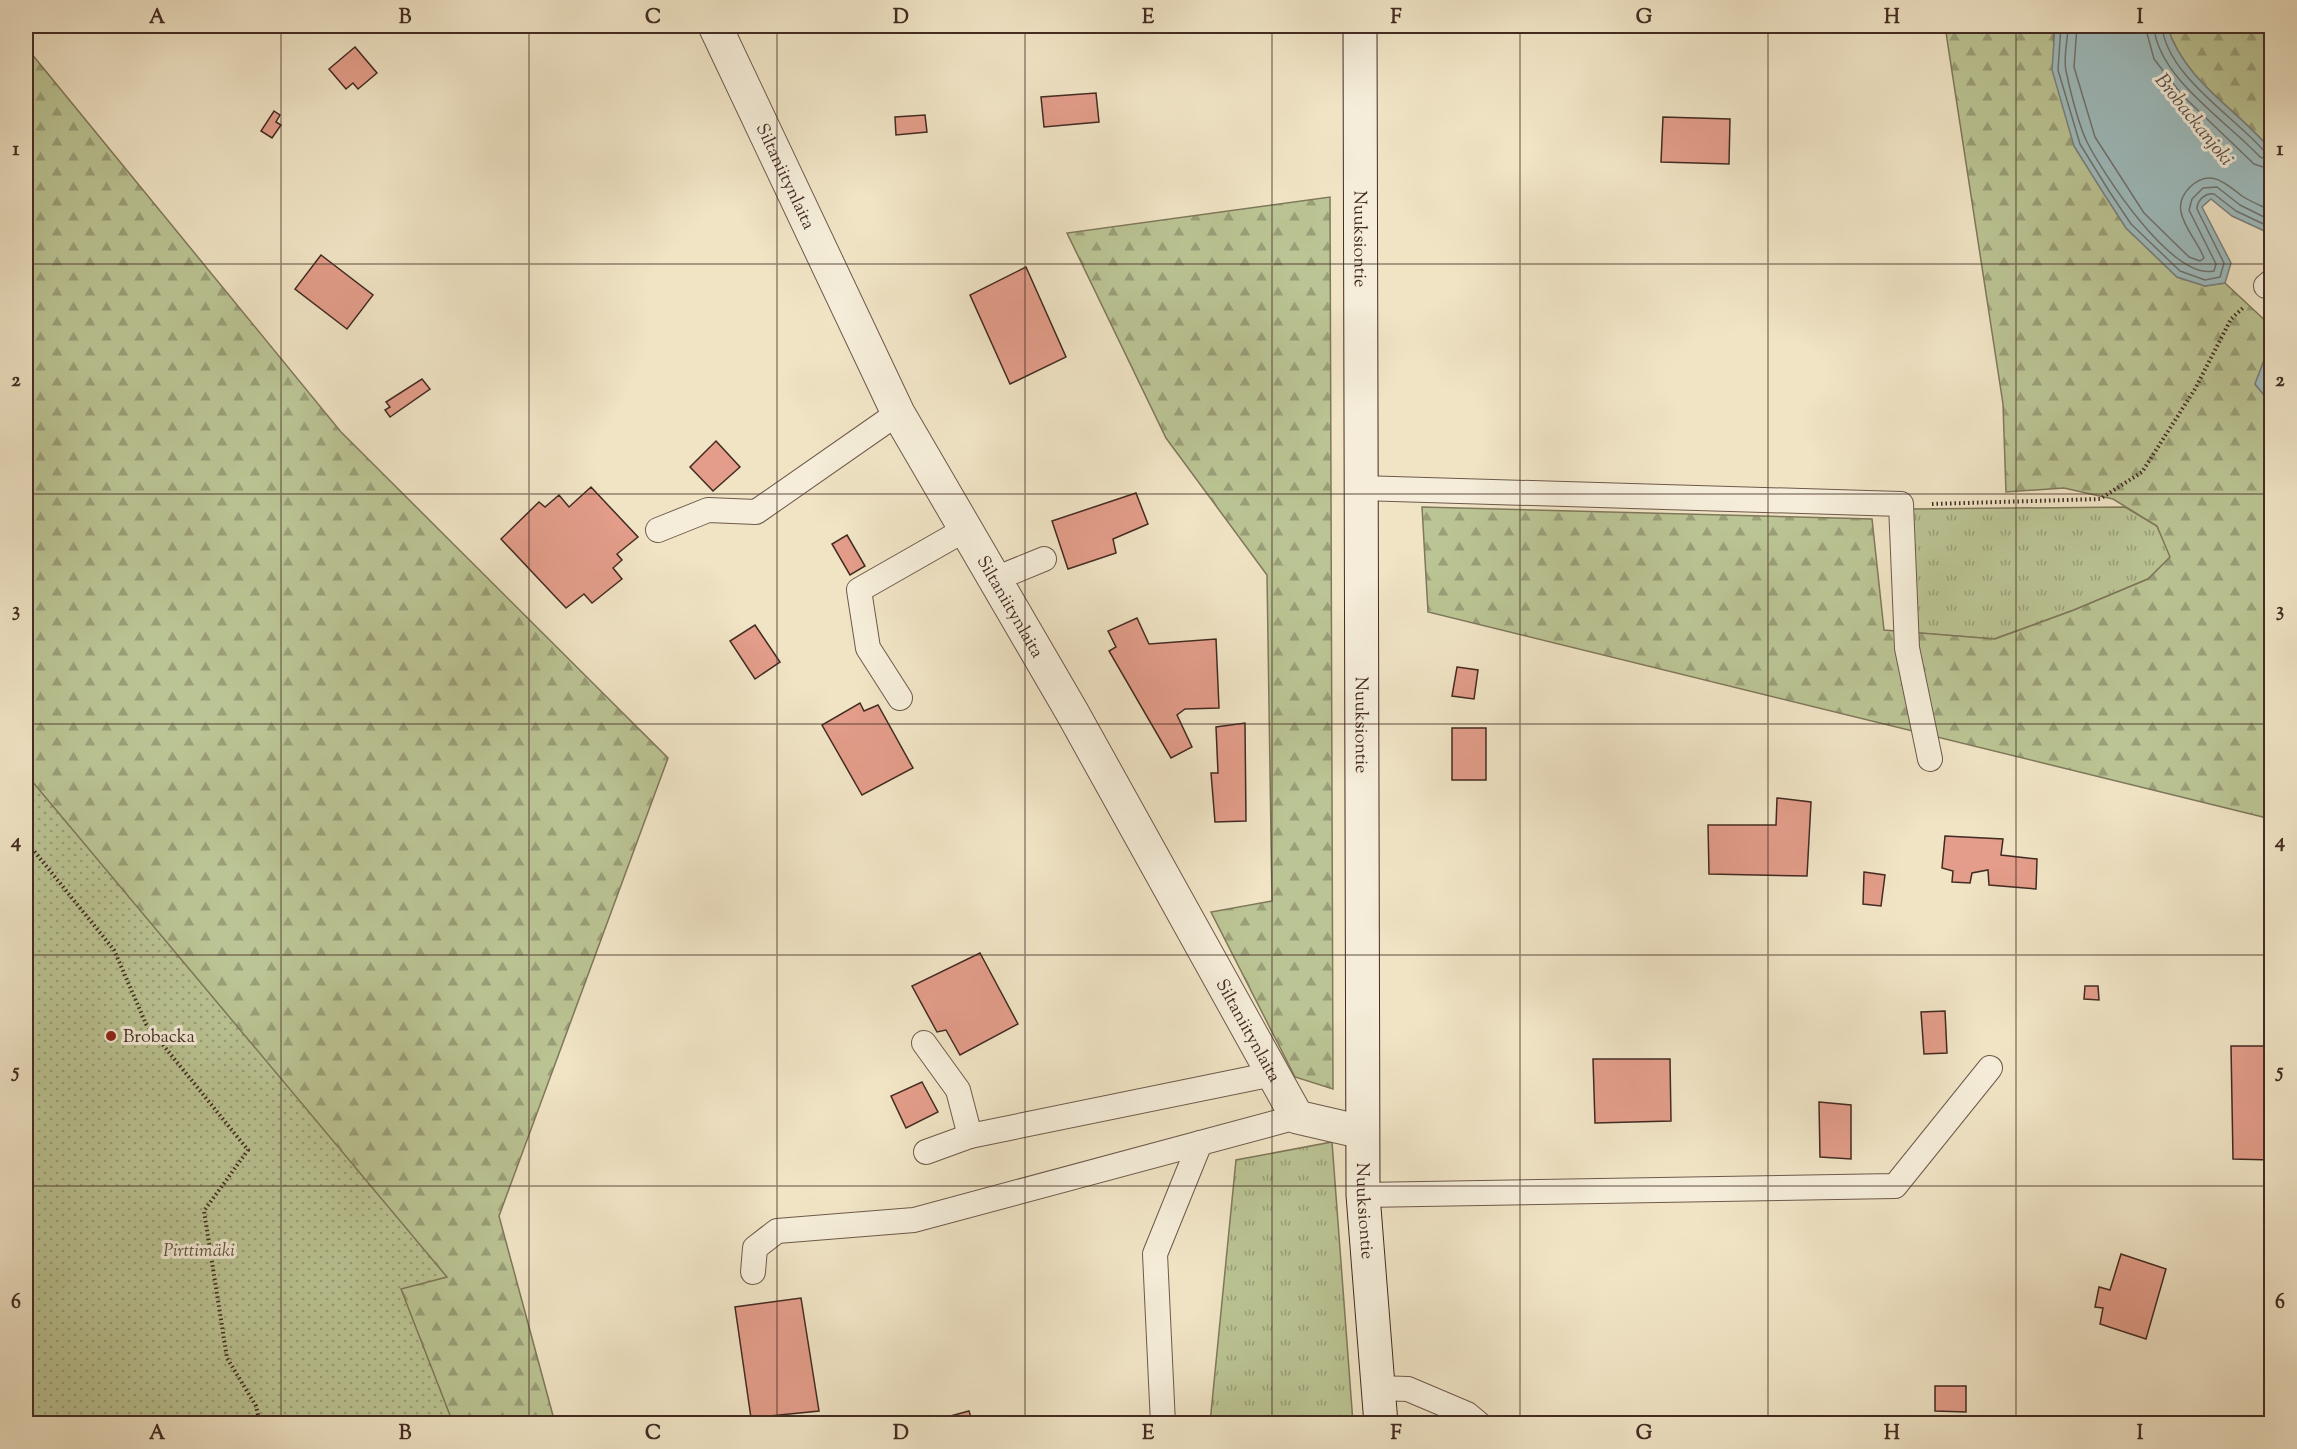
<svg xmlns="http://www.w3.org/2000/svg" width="2297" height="1449" viewBox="0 0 2297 1449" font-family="'Sorts Mill Goudy',serif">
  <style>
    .grass { fill: url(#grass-tufts); stroke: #7f785b; stroke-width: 1.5 }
    .forest { fill: url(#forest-firs); stroke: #7f785b; stroke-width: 1.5 }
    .park { fill: url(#park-dots); stroke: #7f785b; stroke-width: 1.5 }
    .water { fill: #9ebcbe; stroke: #7a8280; stroke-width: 1.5 }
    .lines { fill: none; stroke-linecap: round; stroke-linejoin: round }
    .shore { stroke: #707470; stroke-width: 1.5 }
    .building { fill: #e39d8a; stroke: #432b22; stroke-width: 1.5 }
    .lane-casing { stroke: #6e594b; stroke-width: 26 }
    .street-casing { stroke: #6e594b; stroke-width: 35 }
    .secondary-casing { stroke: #432b22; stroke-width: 35 }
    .path { stroke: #432b22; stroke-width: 4; stroke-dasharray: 1.5 3; stroke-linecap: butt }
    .lane { stroke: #f5edd9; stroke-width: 24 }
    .street { stroke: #f5edd9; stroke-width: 33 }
    .secondary { stroke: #f5edd9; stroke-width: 33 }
    .grid { fill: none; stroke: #432b22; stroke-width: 1.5; stroke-opacity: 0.55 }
    .poi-dot { fill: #8f2418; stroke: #f5edd9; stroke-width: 2 }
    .labels { text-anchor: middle; stroke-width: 6; stroke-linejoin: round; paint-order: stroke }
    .street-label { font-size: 18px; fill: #432b22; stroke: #f5edd9 }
    .poi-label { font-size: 18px; fill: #432b22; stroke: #f5edd9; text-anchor: start }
    .park-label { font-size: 18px; font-style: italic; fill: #61513e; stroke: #f5edd9 }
    .water-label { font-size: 20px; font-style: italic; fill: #5a4f49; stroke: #f5edd9 }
    .neatline { fill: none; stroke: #432b22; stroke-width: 2 }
    .grid-label { font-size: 20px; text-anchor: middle; font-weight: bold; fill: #432b22 }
  </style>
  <defs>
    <pattern id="grass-tufts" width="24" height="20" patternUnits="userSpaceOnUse" patternTransform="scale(1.5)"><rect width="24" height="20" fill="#bbc494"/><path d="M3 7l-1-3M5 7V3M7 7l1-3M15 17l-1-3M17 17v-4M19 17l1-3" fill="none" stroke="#9a9f78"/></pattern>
    <pattern id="forest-firs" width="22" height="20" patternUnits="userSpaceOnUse" patternTransform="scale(1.5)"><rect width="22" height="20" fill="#bbc494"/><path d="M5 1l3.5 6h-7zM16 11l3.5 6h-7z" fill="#9a9f78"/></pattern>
    <pattern id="park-dots" width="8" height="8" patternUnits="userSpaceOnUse" patternTransform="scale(1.5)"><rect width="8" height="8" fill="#bbc494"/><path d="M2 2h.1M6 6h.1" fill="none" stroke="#9a9f78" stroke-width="1.8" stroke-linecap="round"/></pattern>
  </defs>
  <rect width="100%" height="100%" fill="#f0e4c5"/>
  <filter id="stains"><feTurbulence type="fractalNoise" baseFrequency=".00333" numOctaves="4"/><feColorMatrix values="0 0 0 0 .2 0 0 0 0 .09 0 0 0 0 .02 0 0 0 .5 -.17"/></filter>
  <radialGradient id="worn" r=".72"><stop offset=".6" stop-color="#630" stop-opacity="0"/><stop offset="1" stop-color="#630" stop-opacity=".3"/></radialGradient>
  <g class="grass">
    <path d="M2125,507L2157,526L2171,557L2148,579L2074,610L1994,639L1917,633L1913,509Z"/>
    <path d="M1332,1142L1353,1423H1210L1236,1160Z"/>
  </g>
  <g class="forest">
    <path d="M1945,26H2055L2053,39L2074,146L2126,228L2177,277L2205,286L2225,283L2271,326V342L2255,384L2272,404L2271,819L1428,612L1422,507L1872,519L1884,630L1995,639L2074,610L2148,579L2170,557L2157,526L2113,499L2064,488L2006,492L2003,404Z"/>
    <path d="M2167,26H2271V150C2235,107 2185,82 2167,26Z"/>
    <path d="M26,47L341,432L668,758L499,1216L555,1423H26Z"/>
    <path d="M1330,197L1333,1089L1295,1077L1211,912L1272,901L1267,575L1166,438L1067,233Z"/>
  </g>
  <path class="park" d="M26,774L447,1277L401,1289L453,1423H26Z"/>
  <g class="water">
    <path d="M2055,26H2167C2185,82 2235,107 2271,150V234L2232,216L2211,199L2202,207L2231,263L2225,283L2205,286L2177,277L2126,228L2104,194L2074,146L2052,70Z"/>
    <path d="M2271,342L2272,404H2271L2255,384Z"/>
  </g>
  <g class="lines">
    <g class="shore">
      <path d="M2061,26L2058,70L2080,144L2109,191L2131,224L2180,271L2205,280L2220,277L2224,263L2197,209C2197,200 2206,192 2214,194L2236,211L2272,228"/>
      <path d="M2068,26C2068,40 2063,57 2066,71C2071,94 2077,121 2087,142C2104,175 2172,280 2214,271L2216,264L2189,210L2192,199L2203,188L2217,187L2240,205L2272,221"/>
      <path d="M2077,26L2074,67L2095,137L2144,213L2189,257L2200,261L2204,258C2198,242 2184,228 2181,212C2179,202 2183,194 2190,187C2210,168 2225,183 2242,196C2251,202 2262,206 2272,211"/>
      <path d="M2145,26L2154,59L2182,95L2254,164L2272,170"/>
      <path d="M2154,26C2157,77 2228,122 2260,157L2272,161"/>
      <path d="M2162,26C2167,76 2234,116 2265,152L2272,154"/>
    </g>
  </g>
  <g class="building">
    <path d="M355,47L377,73L358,89L353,83L346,89L329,69Z"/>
    <path d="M1096,93L1099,122L1044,127L1041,97Z"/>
    <path d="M274,111L280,115L276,122L281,125L272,138L261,131Z"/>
    <path d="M925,115L927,132L896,135L895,117Z"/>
    <path d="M1663,117L1730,119L1729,164L1661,162Z"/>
    <path d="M321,255L373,295L347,329L295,289Z"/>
    <path d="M1026,267L1066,357L1010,384L970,295Z"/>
    <path d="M422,379L430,389L390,417L385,410L390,407L386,402Z"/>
    <path d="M716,441L740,467L713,491L690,467Z"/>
    <path d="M591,487L638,537L617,554L622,560L613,568L622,579L592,603L584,594L566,608L501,539L539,502L545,507L559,495L569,507Z"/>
    <path d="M1136,493L1148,524L1113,539L1116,553L1068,569L1052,521Z"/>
    <path d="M847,535L865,566L850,575L832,544Z"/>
    <path d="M1137,618L1149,644L1216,639L1219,708L1185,709L1177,715L1192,747L1171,758L1109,651L1116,647L1108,631Z"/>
    <path d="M755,625L780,662L755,679L730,641Z"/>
    <path d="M1457,667L1478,670L1474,699L1452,696Z"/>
    <path d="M860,703L864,711L878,705L913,768L862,795L822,725Z"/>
    <path d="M1245,723L1246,821L1215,822L1211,773H1218L1216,727Z"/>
    <rect x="1452" y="728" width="34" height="52"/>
    <path d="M1777,798L1811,802L1807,876L1709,874L1708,825H1776Z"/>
    <path d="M1945,836L2003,839L2001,855L2037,859L2036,889L1989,885L1988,870L1972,873L1970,883L1952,882L1953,871L1942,868Z"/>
    <path d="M1864,872L1885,875L1881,906L1863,904Z"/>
    <path d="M980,953L1018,1024L960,1055L946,1030L937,1032L912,986Z"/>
    <path d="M2085,986H2098L2099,1000L2084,999Z"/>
    <path d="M1945,1011L1947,1053L1924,1054L1921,1012Z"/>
    <path d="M2231,1046H2272V1160L2233,1159Z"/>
    <path d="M1593,1059H1670L1671,1121L1595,1123Z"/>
    <path d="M922,1082L938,1112L906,1128L891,1096Z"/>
    <path d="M1819,1102L1851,1105V1159L1820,1157Z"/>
    <path d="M2121,1254L2166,1269L2146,1339L2100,1324L2103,1308L2095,1307L2099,1287L2110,1290Z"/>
    <path d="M801,1298L819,1411L751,1418L735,1307Z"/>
    <path d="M1935,1386H1966V1412L1935,1411Z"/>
    <path d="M969,1411L973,1424H921Z"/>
  </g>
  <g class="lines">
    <g class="lane-casing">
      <g id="lane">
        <path d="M2266,286L2272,281"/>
        <path d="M1360,488L1901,504L1907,648L1930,759"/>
        <path d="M658,530L708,510L756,512L898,413"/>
        <path d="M995,579L1044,559"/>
        <path d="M900,698L868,648L859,590L966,529"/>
        <path d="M924,1043L958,1090L970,1136L1273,1074"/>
        <path d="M926,1152L970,1136"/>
        <path d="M1363,1195L1895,1186L1990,1068"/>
        <path d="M753,1272L755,1248L777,1231L914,1220L1297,1117"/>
        <path d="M1376,1388L1408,1389L1467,1414L1479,1424"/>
        <path d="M1163,1424L1155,1254L1200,1143"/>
      </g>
    </g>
    <g class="street-casing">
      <g id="street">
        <path id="s1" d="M715,26L898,413L1072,712L1297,1117L1362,1132"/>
      </g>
    </g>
    <g class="secondary-casing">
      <g id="secondary">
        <path id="s2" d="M1360,26L1363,1195L1381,1424"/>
      </g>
    </g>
    <g class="path">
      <path d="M1932,504L2100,499L2142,472L2195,389L2231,319L2244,307"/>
      <path d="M26,841L114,950L146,1024L248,1150L204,1211L227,1358L256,1406L260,1424"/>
    </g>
    <use href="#lane" class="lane"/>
    <use href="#street" class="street"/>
    <use href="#secondary" class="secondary"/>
  </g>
  <path class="grid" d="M281,26V1424M529,26V1424M777,26V1424M1025,26V1424M1272,26V1424M1520,26V1424M1768,26V1424M2016,26V1424M26,264H2272M26,494H2272M26,724H2272M26,955H2272M26,1186H2272"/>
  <circle class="poi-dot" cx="111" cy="1036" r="6"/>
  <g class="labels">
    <g class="street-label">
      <text dy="6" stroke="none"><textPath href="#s1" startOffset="166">Siltaniitynlaita</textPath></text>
      <text dy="6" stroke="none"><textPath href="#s2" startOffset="213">Nuuksiontie</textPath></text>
      <text dy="6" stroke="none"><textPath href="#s1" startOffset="652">Siltaniitynlaita</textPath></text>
      <text dy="6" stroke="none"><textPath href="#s2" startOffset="699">Nuuksiontie</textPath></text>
      <text dy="6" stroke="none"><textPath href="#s1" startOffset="1138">Siltaniitynlaita</textPath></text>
      <text dy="6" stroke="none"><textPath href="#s2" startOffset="1185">Nuuksiontie</textPath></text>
    </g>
    <g class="poi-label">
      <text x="123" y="1042">Brobacka</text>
    </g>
    <g class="park-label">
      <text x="199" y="1256">Pirttimäki</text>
    </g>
    <g class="water-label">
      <text transform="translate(2195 119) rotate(51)" y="7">Brobackanjoki</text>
    </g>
  </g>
  <rect width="2297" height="1449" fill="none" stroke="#f0e4c5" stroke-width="66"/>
  <rect x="33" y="33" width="2231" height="1383" class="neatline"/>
  <g class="grid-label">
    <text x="157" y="23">A</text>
    <text x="405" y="23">B</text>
    <text x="653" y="23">C</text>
    <text x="901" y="23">D</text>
    <text x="1148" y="23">E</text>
    <text x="1396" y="23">F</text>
    <text x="1644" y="23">G</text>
    <text x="1892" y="23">H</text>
    <text x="2140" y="23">I</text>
    <text x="16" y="155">1</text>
    <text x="2280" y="155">1</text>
    <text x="16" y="386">2</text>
    <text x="2280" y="386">2</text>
    <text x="16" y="616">3</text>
    <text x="2280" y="616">3</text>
    <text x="16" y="847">4</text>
    <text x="2280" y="847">4</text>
    <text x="16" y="1077">5</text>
    <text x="2280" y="1077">5</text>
    <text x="16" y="1308">6</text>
    <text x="2280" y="1308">6</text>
    <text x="157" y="1439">A</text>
    <text x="405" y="1439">B</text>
    <text x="653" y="1439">C</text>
    <text x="901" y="1439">D</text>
    <text x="1148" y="1439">E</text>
    <text x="1396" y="1439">F</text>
    <text x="1644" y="1439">G</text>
    <text x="1892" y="1439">H</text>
    <text x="2140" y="1439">I</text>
  </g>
  <rect width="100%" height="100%" filter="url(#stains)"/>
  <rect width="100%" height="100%" fill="url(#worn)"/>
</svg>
